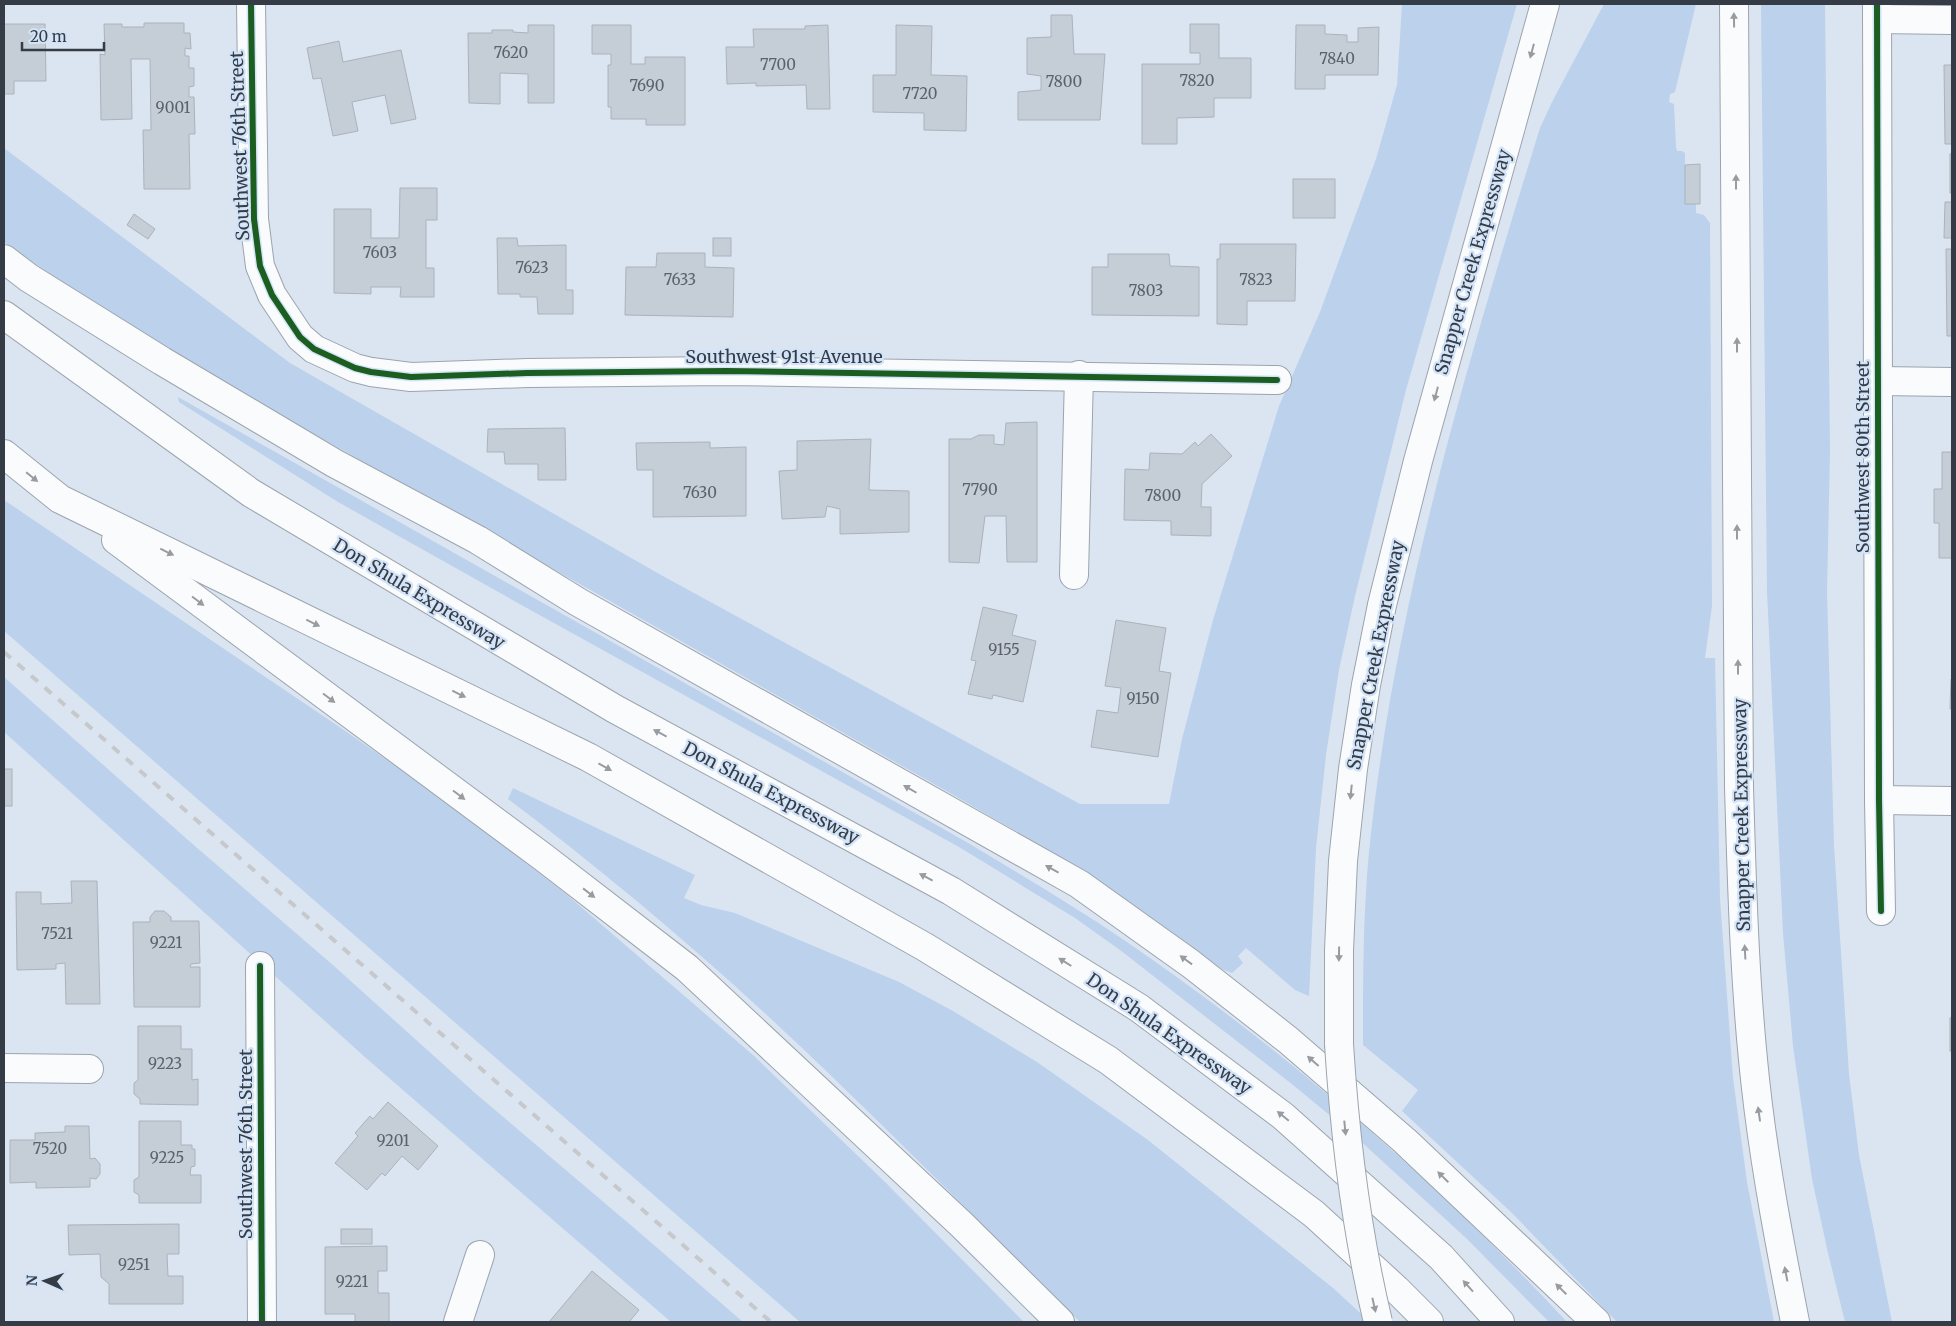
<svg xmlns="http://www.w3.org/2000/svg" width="1956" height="1326" viewBox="0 0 1956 1326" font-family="Merriweather,serif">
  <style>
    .green { fill: #bcd1eb }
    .building { fill: #c5cdd6; stroke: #abb2bc }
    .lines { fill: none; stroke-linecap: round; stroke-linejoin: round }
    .minor-casing { stroke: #9ca4ad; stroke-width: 30 }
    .motorway-casing { stroke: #9ca4ad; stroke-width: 30 }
    .minor { stroke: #fafbfd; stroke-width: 28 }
    .motorway { stroke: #fafbfd; stroke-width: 28 }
    .rail { stroke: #c6c8cb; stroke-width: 4; stroke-dasharray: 9 9; stroke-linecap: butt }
    .motorway-bridge-casing { stroke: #9ca4ad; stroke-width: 30; stroke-linecap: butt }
    .motorway-bridge { stroke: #fafbfd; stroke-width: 28 }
    .cycleway-casing { stroke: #d3e4f9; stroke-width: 9 }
    .cycleway { stroke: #1b5e20; stroke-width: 6 }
    .oneway { fill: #989ca1 }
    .labels { text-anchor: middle; stroke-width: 4.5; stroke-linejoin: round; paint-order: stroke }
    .number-label { font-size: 15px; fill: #5b626c }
    .street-label { font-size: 18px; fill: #353c45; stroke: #d3e4f9 }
  </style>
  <rect width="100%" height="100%" fill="#dbe5f1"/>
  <g class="green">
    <path d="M1402,4H1517L1406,390L1355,596L1339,670L1326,755L1316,848L1309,996L1295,990L1246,948L1238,956L1243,963L1232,973L1222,969C1180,938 1138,907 1095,879C1050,850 1003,824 957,797L192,365L79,294L4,242V148L290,363L661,575L1080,804H1169L1182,739L1213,620L1279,406L1320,312L1376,159L1397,85Z"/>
    <path d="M1604,4H1696L1675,92L1670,94L1669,102L1674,104L1676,147L1677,151H1682L1685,153V204H1696V213L1704,215L1710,223L1712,606L1705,658H1715L1720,899L1733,1078L1747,1182L1774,1322H1617L1512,1213L1402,1111L1418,1090L1363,1045C1363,981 1363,916 1369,852C1394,605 1467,364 1540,128L1552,102Z"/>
    <path d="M1761,4H1825L1830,451L1827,592L1834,846L1849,1074L1859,1155L1892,1322H1845L1828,1253L1812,1179L1793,1046L1783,933L1767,591Z"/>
    <path d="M178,397L970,844C1021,875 1074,906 1124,940C1285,1050 1434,1179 1567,1322H1549L1467,1239L1355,1136L1293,1085L1120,950L1075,918L959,847L525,607L338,502L179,402Z"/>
    <path d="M4,500L338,726L452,805L566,894L753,1055L885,1182L1024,1322H800L4,631Z"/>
    <path d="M4,677L188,840L334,966L475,1093L640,1233L743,1322H671L366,1058L4,732Z"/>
    <path d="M513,788L695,875L684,898L701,905L735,913L899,982L953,1011L1037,1062L1148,1140L1333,1288L1370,1322H1080C987,1230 895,1136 800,1046C707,958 610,876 508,799Z"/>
  </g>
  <g class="building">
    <path d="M1051,15H1072L1074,54H1105L1100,120H1018V92L1041,90V76L1027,74V38L1051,37Z"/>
    <path d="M144,23H184V33H190L191,49L185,48V56H189V68H194V86L189,87V97H194L195,134H189L190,189H144L143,130H151L150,59H131L132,119L101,120L100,54L105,55L104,24H122V27H144Z"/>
    <path d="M4,24H45L46,81H14V94H4Z"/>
    <path d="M1190,24H1219V58H1251V98H1214V117L1177,118V144H1142V64H1200V53H1190Z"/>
    <path d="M528,25H554V103H528V74L500,73V104L469,103L468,33H492V30H513V32L528,33Z"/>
    <path d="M592,25H631V64H645V57H685V125H646V119H611V107H608V65H611V54H592Z"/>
    <path d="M828,25L830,109H807L806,85L756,86V83L727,84L726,47H754L753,29H805V26Z"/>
    <path d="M896,25L932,26L931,75L967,76L966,131L924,130V113L873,112V75H896Z"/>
    <path d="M1296,25H1325V34L1347,35V42H1358V28L1379,27L1378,75H1325V89H1295Z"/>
    <path d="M339,41L343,62L401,50L416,119L391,124L385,95L352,102L358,131L333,136L321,78L313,79L307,48Z"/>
    <path d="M1944,65H1952V144H1945Z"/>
    <rect x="1950" y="154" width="2" height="39"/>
    <path d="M1700,164V204H1685V165Z"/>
    <rect x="1293" y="179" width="42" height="39"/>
    <path d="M400,188H437V220H426V268H434V297H400L401,287H371V294L334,293V209H371V238H399Z"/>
    <path d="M1945,202H1952V238H1944Z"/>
    <path d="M134,214L155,229L148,239L127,225Z"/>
    <path d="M497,238H517L518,246L566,245V290H573V314H538L537,297H520V294H498Z"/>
    <rect x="713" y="238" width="18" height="18"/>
    <path d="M1220,244H1296L1295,301H1247V325L1217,324V259H1220Z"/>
    <path d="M1946,249H1952V336H1947Z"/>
    <path d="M657,253H705V267L734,268L733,317L625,315L626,267H656Z"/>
    <path d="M1108,254H1169L1170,266L1199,267V316L1092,315V267H1108Z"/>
    <path d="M1037,422V562H1007L1006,516H985L979,563L949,562V439H971L979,435H994V444L1004,445L1006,423Z"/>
    <path d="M565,428L566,480H538V464H505L504,452H487L488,429Z"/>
    <path d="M1211,434L1232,456L1202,484L1201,507H1211V536L1171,535V521L1124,520L1125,469L1149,470L1150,453L1182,454L1195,442L1198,446Z"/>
    <path d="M871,439L869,490L909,491V532L840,534V509L827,506L825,517L782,519L779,471L797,470V441Z"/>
    <path d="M710,442V448L746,447V516L653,517V470H637L636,443Z"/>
    <path d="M1942,452H1952V558H1939V523H1934V489H1942Z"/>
    <path d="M983,607L1017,615L1012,635L1036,641L1023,702L993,695L992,699L968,694L976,661L971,660Z"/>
    <path d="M1116,620L1166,628L1159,671L1171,673L1158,757L1091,747L1097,710L1118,713L1121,688L1105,686Z"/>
    <path d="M1951,679H1952V709H1950Z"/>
    <rect x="4" y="769" width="8" height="37"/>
    <path d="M71,881H97L100,1004H66L65,963L56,964V969L17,970L16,892H41V904L72,903Z"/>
    <path d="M155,911H164L171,917V921H199L200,963L191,964L190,967H200V1007H134L133,922H150V917Z"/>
    <rect x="1950" y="1018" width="2" height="33"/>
    <path d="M138,1026H181V1049H192V1080L198,1079V1105L140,1104V1099L134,1094V1083L138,1080Z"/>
    <path d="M388,1102L438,1146L418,1170L402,1156L385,1176L382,1173L367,1190L335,1163L358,1136L355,1133L370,1116L373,1119Z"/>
    <path d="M139,1121H181V1145H192V1149H195V1166L191,1167L190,1175H201V1203H139V1195L134,1192V1180L139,1177Z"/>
    <path d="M65,1126H89L90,1159L95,1158L100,1164V1174L96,1179L90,1178V1187L36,1188V1182L10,1183V1140H35V1133L65,1132Z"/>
    <path d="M179,1224V1254H167L168,1276H183V1304H109V1284L101,1277L100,1254L69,1255L68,1225Z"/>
    <rect x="341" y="1229" width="31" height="15"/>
    <path d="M387,1246V1271H378V1293H389V1322H355V1314H325V1247Z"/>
    <path d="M592,1271L639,1310L629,1322H549Z"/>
  </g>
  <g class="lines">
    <g class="minor-casing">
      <g id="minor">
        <path d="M251,4L254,219L260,266L272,295L300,337L314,349L355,368L371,372L411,377L527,373L726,371L1277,380"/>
        <path d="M1877,4L1879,800L1881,911"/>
        <path d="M1877,19L1952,20"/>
        <path d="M1878,381L1952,382"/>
        <path d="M1074,575L1079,375"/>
        <path d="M1879,800L1952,801"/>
        <path d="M260,966L262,1322"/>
        <path d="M4,1068L89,1069"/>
        <path d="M458,1322L480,1255"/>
      </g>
    </g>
    <g class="motorway-casing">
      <g id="motorway">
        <path d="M1734,4L1739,787C1742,893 1745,1000 1758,1105C1767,1178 1781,1250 1795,1322"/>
        <path d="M4,259L29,278L162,361L334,463L478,540L578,602L1079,884L1191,964L1288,1040L1405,1141L1596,1322"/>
        <path d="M4,315L251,493L615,709L951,891L1139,1008L1283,1116L1441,1257L1500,1322"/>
        <path d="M4,454L60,499L588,757L925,947L1108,1060L1314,1214L1396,1289L1429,1322"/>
        <path d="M116,540L543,857L687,968L962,1225L1060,1322"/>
        <path d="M1339,1044V950L1343,861L1353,769L1366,685L1382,605L1418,461L1545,4"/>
      </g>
    </g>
    <use href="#minor" class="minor"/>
    <use href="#motorway" class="motorway"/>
    <path class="rail" d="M4,652L771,1322"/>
    <g class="motorway-bridge-casing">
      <path id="motorway-bridge" d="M1339,1044C1345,1139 1356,1230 1378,1322"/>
    </g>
    <use href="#motorway-bridge" class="motorway-bridge"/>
    <g class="cycleway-casing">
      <g id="cycleway">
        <path d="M251,4L254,219L260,266L272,295L300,337L314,349L355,368L371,372L411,377L527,373L726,371L1277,380"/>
        <path d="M1877,4L1879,800L1881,911"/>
        <path d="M260,966L262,1322"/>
      </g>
    </g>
    <use href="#cycleway" class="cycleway"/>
  </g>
  <defs><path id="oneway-solid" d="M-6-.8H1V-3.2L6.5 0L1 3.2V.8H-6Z" transform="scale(1.25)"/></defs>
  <g class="oneway">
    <use href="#oneway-solid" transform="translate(1734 20) rotate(-91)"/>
    <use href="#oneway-solid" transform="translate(1532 51) rotate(105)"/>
    <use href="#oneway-solid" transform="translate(1736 182) rotate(-90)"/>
    <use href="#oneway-solid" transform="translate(1737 345) rotate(-90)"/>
    <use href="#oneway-solid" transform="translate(1436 394) rotate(105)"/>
    <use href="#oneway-solid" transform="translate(32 477) rotate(39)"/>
    <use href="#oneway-solid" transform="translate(1737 532) rotate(-90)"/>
    <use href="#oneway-solid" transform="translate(167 552) rotate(26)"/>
    <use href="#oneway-solid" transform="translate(198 601) rotate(37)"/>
    <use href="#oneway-solid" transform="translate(313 623) rotate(26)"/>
    <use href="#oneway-solid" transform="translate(1738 667) rotate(-90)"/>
    <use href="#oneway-solid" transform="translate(459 694) rotate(26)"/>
    <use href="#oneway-solid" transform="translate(329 698) rotate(37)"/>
    <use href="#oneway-solid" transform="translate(660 733) rotate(-152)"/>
    <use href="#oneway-solid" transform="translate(605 767) rotate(29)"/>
    <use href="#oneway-solid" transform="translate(910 789) rotate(-150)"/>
    <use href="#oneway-solid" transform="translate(1351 792) rotate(96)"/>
    <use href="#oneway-solid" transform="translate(459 795) rotate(37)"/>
    <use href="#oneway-solid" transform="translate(1052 869) rotate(-151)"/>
    <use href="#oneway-solid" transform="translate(926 877) rotate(-152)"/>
    <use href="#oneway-solid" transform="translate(589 893) rotate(38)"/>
    <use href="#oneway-solid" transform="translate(1745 952) rotate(-93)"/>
    <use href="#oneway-solid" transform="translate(1339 954) rotate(91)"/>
    <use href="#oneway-solid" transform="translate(1186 960) rotate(-144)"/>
    <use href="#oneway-solid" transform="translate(1065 962) rotate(-148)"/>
    <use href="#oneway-solid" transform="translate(1313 1061) rotate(-139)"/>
    <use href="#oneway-solid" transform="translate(1759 1114) rotate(-98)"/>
    <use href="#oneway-solid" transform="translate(1283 1116) rotate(-141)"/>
    <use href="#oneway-solid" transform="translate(1345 1128) rotate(84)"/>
    <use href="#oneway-solid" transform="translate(1443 1177) rotate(-136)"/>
    <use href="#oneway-solid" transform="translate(1786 1274) rotate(-101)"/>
    <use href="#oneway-solid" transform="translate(1468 1286) rotate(-132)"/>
    <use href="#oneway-solid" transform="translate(1561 1289) rotate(-136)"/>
    <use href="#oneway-solid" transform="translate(1374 1305) rotate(77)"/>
  </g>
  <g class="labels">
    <g class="number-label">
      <text x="511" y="58">7620</text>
      <text x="1337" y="64">7840</text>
      <text x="778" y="70">7700</text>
      <text x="1197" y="86">7820</text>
      <text x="1064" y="87">7800</text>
      <text x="647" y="91">7690</text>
      <text x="920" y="99">7720</text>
      <text x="173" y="113">9001</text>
      <text x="380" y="258">7603</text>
      <text x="532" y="273">7623</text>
      <text x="680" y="285">7633</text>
      <text x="1256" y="285">7823</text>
      <text x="1146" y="296">7803</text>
      <text x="980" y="495">7790</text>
      <text x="700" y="498">7630</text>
      <text x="1163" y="501">7800</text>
      <text x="1004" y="655">9155</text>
      <text x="1143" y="704">9150</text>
      <text x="57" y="939">7521</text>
      <text x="166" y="948">9221</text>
      <text x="165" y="1069">9223</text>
      <text x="393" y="1146">9201</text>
      <text x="50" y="1154">7520</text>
      <text x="167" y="1163">9225</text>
      <text x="134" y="1270">9251</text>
      <text x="352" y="1287">9221</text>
    </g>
    <g class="street-label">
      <text transform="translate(240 146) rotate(-92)" y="6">Southwest 76th Street</text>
      <text transform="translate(1473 262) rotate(-74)" y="6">Snapper Creek Expressway</text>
      <text x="784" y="363">Southwest 91st Avenue</text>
      <text transform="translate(1863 457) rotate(-90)" y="6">Southwest 80th Street</text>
      <text transform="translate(419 594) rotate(31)" y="6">Don Shula Expressway</text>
      <text transform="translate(1376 655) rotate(-79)" y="6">Snapper Creek Expressway</text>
      <text transform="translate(771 793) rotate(28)" y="6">Don Shula Expressway</text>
      <text transform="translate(1742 815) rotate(-91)" y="6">Snapper Creek Expressway</text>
      <text transform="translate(1169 1034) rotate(35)" y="6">Don Shula Expressway</text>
      <text transform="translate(246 1144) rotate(-90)" y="6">Southwest 76th Street</text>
    </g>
  </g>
  <rect width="1956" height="1326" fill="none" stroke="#353c45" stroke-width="10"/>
  <g transform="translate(45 1281) rotate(272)" stroke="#d3e4f9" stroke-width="4" paint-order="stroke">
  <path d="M0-4L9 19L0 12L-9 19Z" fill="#353c45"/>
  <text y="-8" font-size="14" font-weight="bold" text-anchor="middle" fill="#353c45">N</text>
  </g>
  <path d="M22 42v8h82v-8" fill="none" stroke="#353c45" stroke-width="2.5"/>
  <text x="30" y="42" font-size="15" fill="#353c45" stroke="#d3e4f9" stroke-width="4" paint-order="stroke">20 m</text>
</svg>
